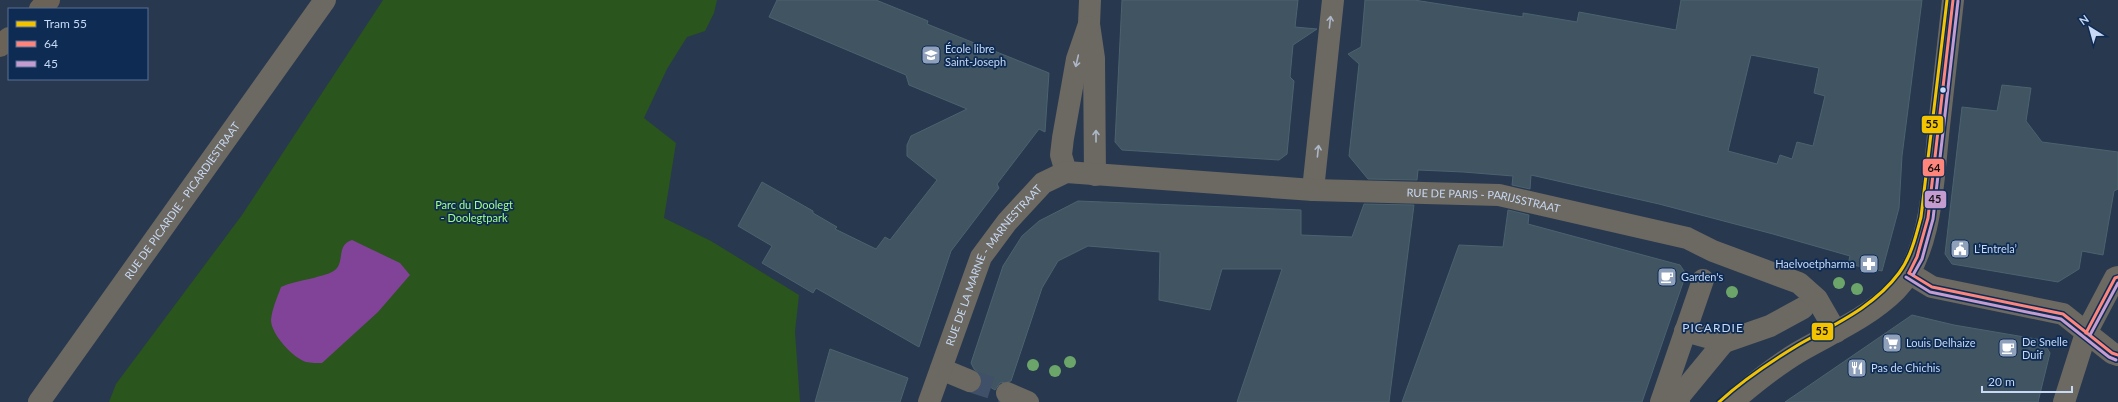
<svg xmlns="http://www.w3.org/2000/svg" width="2118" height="402" viewBox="0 0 2118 402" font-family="Lato,sans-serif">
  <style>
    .green { fill: #2a551d }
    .water { fill: #804397 }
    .building { fill: #405561; stroke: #4b626f; fill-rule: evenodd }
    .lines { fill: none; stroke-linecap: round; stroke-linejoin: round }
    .street-tunnel { stroke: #405068; stroke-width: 22; stroke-dasharray: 22 11; stroke-linecap: butt }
    .street { stroke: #6c6862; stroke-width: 22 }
    .secondary { stroke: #6b6357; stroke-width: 22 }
    .bus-1-casing { stroke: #0e2b54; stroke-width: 6 }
    .bus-2-casing { stroke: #0e2b54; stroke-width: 6 }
    .bus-1 { stroke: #fe857c; stroke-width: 3 }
    .bus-2 { stroke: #c59ccf; stroke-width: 3 }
    .tram-1-casing { stroke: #0e2b54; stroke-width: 6 }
    .tram-1 { stroke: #f3c300; stroke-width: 3 }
    .tree { fill: #6ca56a }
    .oneway { stroke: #acb7c8 }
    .bus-dot { fill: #c7d9f4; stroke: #0e2b54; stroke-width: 1.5 }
    .labels { text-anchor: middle; stroke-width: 3.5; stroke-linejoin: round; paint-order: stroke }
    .poi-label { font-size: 11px; fill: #c7d9f4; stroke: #0e2b54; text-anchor: start }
    .street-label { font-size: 11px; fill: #c7d9f4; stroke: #0e2b54 }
    .park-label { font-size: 11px; fill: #a3fe81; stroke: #0e2b54 }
    .neighbourhood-label { font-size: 12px; letter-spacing: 1px; fill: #c7d9f4; stroke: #0e2b54 }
    .line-badge { stroke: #0e2b54; stroke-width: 1.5 }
    .pale-badge-label { font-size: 11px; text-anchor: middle; font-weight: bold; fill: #111 }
  </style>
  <rect width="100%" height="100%" fill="#28384f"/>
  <path class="green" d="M383,0H717L714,13L705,31L687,37L667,69L644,118L676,143L664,218L711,241L799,295L795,332L800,402H109L116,384L242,215Z"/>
  <path class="water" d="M352,240L400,263L410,275L378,312L322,363C317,363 311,363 306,362C293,358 271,334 271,320C272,309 277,298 281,287C293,281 327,277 335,270C345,262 336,245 352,240Z"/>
  <g class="building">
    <path d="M777,0H876L928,21L927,24L1049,73L1045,132L1039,129L997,184L999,188L951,251L919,347L816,288L813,293L762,263L772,246L738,226L762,182L813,211V213L837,227L835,229L876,249L885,237L890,240L937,180L907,156V145L911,136L967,109L909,85L906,75L769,17Z"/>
    <path d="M1122,0H1298L1295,27L1317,29L1293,45L1290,77L1294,81L1287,154L1279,160L1122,150L1115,142Z"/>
    <path d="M1365,0H1414L1523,17V13L1577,22L1579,12L1676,30L1681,0H1922L1902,156L1899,208L1882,271L1848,264L1850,256L1773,234L1659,204L1531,175L1530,189L1512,185L1513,176L1463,172L1418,170L1417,180L1368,179L1349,156L1359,64L1348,54L1361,47ZM1751,55L1819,68L1814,93L1825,96L1813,146L1797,142L1792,159L1780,155L1777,164L1728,151Z"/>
    <path d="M2002,85L2031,88L2026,121L2042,142L2118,152V189L2114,191L2103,255L2082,251L2079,269L2058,282L1952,264L1945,254L1962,107L1997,111Z"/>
    <path d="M1078,201L1301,210V235L1352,237L1364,204L1414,205L1389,402H1237L1282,269H1222L1210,310L1159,300L1160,252L1088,246L1058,261L1042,288L1011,381L1000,383L995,390L982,382L980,374L974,369L971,363L1003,266L1022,236L1039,221Z"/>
    <path d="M1508,210L1529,215L1528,224L1680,265L1686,274L1642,402H1402L1459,245L1503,247Z"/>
    <path d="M1912,315L1954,325L2042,340L2050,353L2038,402H1785Z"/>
    <path d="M830,349L908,378L900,402H815Z"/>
  </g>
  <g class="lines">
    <path class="street-tunnel" d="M970,381L1007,393"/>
    <g class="street">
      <path d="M1090,0L1089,24L1094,58L1095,175"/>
      <path d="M1066,172L1061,155L1063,138L1077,59L1088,27"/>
      <path d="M1313,190L1333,0"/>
      <path d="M1909,273L1932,287L2063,314L2112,353L2118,355"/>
      <path d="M1685,331L1724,342L1770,326L1803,308"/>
      <path d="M941,369L970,381"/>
      <path d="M1007,393L1028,402"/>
      <path id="s1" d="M39,402L325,0"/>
      <path id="s2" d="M929,402L981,257L1007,222L1043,183L1066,172L1313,190L1499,195L1687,238L1713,251L1799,283L1817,299L1836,332"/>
      <path d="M1661,402L1703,280"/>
      <path d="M1679,402L1677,399L1724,342"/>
      <path d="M1732,402C1752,385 1774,367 1797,353C1831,333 1868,318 1896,290C1933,252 1933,177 1939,126C1944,84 1948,42 1953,0"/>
      <path d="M2064,402L2086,333L2115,278L2118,277"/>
    </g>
    <g class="secondary">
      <path d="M40,9L49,0"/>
      <path d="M0,46L9,38"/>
    </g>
    <g class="bus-1-casing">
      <g id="bus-1">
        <path d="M1909,273L1917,257L1928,218L1953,0"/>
        <path d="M1909,273L1932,287L2063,314L2112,353L2118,355"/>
        <path d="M2086,333L2115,278L2118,277"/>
      </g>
    </g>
    <g class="bus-2-casing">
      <g id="bus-2">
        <path d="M1913,275L1922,259L1933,219L1958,1"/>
        <path d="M1906,277L1930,292L2061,319L2109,357L2116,360"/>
        <path d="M2090,335L2118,283"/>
      </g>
    </g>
    <use href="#bus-1" class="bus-1"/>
    <use href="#bus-2" class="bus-2"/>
    <g class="tram-1-casing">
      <path id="tram-1" d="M1719,402C1743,380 1770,362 1798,345C1833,325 1874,307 1899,273C1911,257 1916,236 1921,217L1947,0"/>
    </g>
    <use href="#tram-1" class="tram-1"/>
  </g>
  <g class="tree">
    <circle cx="1839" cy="283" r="6"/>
    <circle cx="1857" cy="289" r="6"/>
    <circle cx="1732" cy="292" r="6"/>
    <circle cx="1070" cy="362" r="6"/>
    <circle cx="1033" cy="365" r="6"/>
    <circle cx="1055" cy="371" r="6"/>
  </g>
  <defs><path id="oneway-shaft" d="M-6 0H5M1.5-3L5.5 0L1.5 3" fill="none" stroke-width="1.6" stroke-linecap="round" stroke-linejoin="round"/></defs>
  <g class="oneway">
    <use href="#oneway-shaft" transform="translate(1330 22) rotate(-84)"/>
    <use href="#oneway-shaft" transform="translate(1077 61) rotate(103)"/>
    <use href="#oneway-shaft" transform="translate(1096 136) rotate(-90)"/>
    <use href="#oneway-shaft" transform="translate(1318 151) rotate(-84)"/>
  </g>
  <defs>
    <g id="school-square" transform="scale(1)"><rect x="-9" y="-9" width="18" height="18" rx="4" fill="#8fa1ba" stroke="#0e2b54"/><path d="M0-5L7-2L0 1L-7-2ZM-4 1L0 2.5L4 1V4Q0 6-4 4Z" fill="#fff"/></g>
    <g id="civic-square" transform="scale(1)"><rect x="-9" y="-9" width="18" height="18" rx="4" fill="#8fa1ba" stroke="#0e2b54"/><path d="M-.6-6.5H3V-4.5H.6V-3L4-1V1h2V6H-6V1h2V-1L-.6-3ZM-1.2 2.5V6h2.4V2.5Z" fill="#fff"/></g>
    <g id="pharmacy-square" transform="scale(1)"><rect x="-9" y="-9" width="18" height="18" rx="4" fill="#8fa1ba" stroke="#0e2b54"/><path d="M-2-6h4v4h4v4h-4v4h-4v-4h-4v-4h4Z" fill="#fff"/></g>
    <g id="cafe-square" transform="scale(1)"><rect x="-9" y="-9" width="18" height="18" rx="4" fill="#8fa1ba" stroke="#0e2b54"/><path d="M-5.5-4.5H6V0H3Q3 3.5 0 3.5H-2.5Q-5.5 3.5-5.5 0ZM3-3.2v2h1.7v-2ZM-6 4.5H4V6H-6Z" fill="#fff"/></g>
    <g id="supermarket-square" transform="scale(1)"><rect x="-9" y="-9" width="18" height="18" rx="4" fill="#8fa1ba" stroke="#0e2b54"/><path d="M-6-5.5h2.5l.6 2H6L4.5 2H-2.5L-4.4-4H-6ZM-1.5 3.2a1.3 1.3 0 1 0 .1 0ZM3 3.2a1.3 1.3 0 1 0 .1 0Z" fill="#fff"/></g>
    <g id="restaurant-square" transform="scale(1)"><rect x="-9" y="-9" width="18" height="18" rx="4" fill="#8fa1ba" stroke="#0e2b54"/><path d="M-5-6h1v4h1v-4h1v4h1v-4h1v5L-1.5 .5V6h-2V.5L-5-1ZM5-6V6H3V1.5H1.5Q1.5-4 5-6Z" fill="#fff"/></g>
  </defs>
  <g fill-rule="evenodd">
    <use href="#school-square" x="931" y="55"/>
    <use href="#civic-square" x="1960" y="249"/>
    <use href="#pharmacy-square" x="1869" y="264"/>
    <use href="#cafe-square" x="1667" y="277"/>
    <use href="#supermarket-square" x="1892" y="343"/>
    <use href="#cafe-square" x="2008" y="348"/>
    <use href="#restaurant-square" x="1857" y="368"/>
  </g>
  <circle class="bus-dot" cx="1943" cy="90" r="3.5"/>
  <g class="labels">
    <g class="poi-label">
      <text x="945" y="53">École libre<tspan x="945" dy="13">Saint-Joseph</tspan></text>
      <text x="1974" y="253">L’Entrela’</text>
      <text x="1855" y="268" text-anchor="end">Haelvoetpharma</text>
      <text x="1681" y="281">Garden's</text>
      <text x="2022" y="346">De Snelle<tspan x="2022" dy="13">Duif</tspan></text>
      <text x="1906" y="347">Louis Delhaize</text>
      <text x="1871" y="372">Pas de Chichis</text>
    </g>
    <g class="street-label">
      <text dy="4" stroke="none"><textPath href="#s1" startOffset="247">RUE DE PICARDIE - PICARDIESTRAAT</textPath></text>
      <text dy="4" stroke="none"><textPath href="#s2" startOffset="695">RUE DE PARIS - PARIJSSTRAAT</textPath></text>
      <text dy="4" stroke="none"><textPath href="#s2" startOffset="153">RUE DE LA MARNE - MARNESTRAAT</textPath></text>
    </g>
    <g class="park-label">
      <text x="474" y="209">Parc du Doolegt<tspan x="474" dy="13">- Doolegtpark</tspan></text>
    </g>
    <g class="neighbourhood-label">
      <text x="1713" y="332">PICARDIE</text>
    </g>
  </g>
  <g class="line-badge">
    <rect x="1921" y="115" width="23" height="19" rx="4" fill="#f3c300"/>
    <rect x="1922" y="158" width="23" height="19" rx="4" fill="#fe857c"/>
    <rect x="1924" y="190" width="23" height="19" rx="4" fill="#c59ccf"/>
    <rect x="1811" y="322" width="23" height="19" rx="4" fill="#f3c300"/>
  </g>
  <g class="pale-badge-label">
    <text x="1932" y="128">55</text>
    <text x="1934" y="172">64</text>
    <text x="1935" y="203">45</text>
    <text x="1822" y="335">55</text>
  </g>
  <rect x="8" y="8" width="140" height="72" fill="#0e2b54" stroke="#587194"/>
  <rect x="16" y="21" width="20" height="6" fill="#f3c300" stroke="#587194"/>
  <text x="44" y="28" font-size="12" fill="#c7d9f4">Tram 55</text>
  <rect x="16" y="41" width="20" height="6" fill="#fe857c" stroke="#587194"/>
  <text x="44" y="48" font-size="12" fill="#c7d9f4">64</text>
  <rect x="16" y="61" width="20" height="6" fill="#c59ccf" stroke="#587194"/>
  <text x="44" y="68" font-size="12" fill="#c7d9f4">45</text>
  <g transform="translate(2090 28) rotate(323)" stroke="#0e2b54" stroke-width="3" paint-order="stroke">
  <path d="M0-3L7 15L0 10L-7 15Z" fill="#c7d9f4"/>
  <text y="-6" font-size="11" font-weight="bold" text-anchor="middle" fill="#c7d9f4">N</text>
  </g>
  <path d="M1982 386v6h90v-6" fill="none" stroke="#c7d9f4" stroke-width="2"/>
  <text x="1988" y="386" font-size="12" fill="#c7d9f4" stroke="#0e2b54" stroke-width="3" paint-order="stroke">20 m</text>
</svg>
